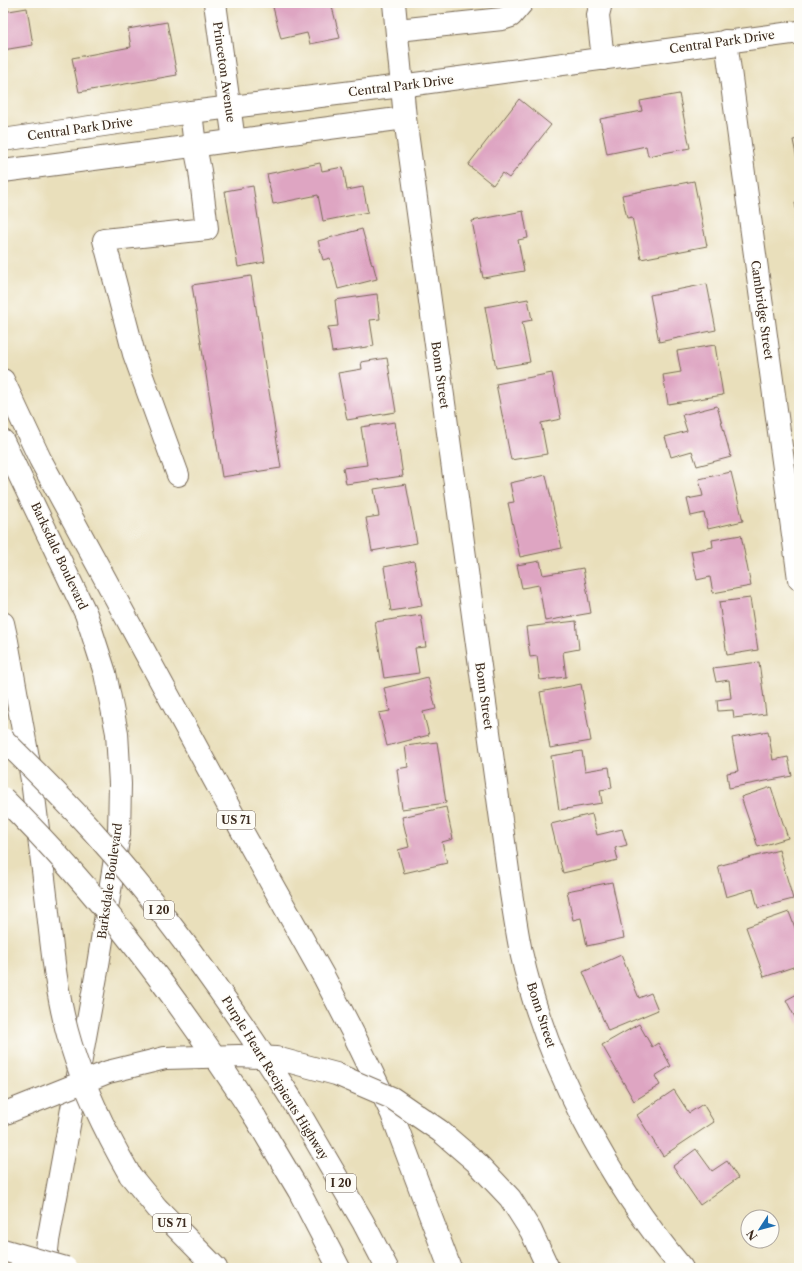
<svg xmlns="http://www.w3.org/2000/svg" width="802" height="1271" viewBox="0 0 802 1271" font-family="'Libre Caslon Text',serif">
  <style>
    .building { fill: #dea5c2 }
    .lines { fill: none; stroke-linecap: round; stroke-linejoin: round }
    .minor-casing { stroke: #786955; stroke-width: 24 }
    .major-casing { stroke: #786955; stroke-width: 24 }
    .highway-casing { stroke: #786955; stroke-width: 24 }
    .minor { stroke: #fff; stroke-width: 22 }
    .major { stroke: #fff; stroke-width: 22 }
    .highway { stroke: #fff; stroke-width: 22 }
    .highway-bridge-casing { stroke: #786955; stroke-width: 24; stroke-linecap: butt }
    .highway-bridge { stroke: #fff; stroke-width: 22 }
    .labels { text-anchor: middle; stroke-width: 3; stroke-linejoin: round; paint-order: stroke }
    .shield { fill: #fdfcf7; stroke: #75695f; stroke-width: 1 }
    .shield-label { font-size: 11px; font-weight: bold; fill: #3b2a1e }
    .street-label { font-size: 12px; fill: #3b2a1e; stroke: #fdfcf7 }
  </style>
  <rect width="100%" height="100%" fill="#fdfcf7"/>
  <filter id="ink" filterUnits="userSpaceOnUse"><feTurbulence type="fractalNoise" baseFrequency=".025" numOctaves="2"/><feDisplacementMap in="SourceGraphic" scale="8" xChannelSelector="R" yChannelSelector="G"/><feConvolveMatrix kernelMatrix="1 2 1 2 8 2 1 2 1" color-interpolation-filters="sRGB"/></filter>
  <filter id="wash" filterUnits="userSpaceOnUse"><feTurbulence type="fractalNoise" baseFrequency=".012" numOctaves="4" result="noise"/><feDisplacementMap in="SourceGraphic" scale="16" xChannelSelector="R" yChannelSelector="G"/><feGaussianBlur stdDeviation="0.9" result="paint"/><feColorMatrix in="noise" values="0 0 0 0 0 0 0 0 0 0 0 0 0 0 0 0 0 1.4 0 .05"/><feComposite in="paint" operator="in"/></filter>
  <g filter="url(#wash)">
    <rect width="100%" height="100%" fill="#e9dfbb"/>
    <g id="blocks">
      <g class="building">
        <path d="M272,3H331L340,38L310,44L307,33L281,39Z"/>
        <path d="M27,8L33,45L3,50V12Z"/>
        <path d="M167,22L177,75L79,92L72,58L131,47L128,29Z"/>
        <path d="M679,94L690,148L648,156L646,146L607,154L600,119L642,111L640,101Z"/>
        <path d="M519,99L551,125L509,178L502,173L493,185L468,165Z"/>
        <path d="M799,139V164H798L793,140Z"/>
        <path d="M320,163L322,171L343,167L347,190L363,187L368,212L323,221L318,195L273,204L267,174Z"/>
        <path d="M694,181L707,246L641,259L632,217L627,218L622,195Z"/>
        <path d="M253,186L265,262L238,267L225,191Z"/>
        <path d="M799,202V217L798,218L795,203Z"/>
        <path d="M523,211L528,238L518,240L524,271L483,278L472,221Z"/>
        <path d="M362,229L372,265L373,264L377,279L338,289L330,258L323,260L318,241Z"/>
        <path d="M251,276L281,468L222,477L192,285Z"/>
        <path d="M707,284L716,330L659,342L650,295Z"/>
        <path d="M377,294L380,319L370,320L374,346L332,352L328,327L338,326L335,300Z"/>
        <path d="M528,299L532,320L522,322L530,362L496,368L485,307Z"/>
        <path d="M715,345L723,395L668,404L663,375L681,372L677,351Z"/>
        <path d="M387,358L396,412L347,420L338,373L362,369L361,362Z"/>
        <path d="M552,373L561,419L541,423L547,454L511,460L496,384Z"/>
        <path d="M717,406L731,457L697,466L692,451L671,457L665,437L687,431L682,415Z"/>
        <path d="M395,422L403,476L346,484L343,468L367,465L361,427Z"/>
        <path d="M731,472L743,521L708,529L704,513L691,516L687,499L703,496L699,479Z"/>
        <path d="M546,475L562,548L520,557L508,503L514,502L510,483Z"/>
        <path d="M406,484L417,543L372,551L366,518L379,516L374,489Z"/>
        <path d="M741,535L751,586L713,593L710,577L697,580L691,551L713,547L712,540Z"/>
        <path d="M414,561L422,606L391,611L384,567Z"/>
        <path d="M540,561L543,575L583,568L591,613L545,621L539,585L522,588L517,565Z"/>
        <path d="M750,598L758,650L727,655L719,602Z"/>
        <path d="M421,615L426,647L415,648L419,673L384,678L375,622Z"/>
        <path d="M576,621L579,649L563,652L566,677L540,680L537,656L530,657L526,627Z"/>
        <path d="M759,662L766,714L734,718L733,710L718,711L717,700L731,698L729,680L716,682L713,668Z"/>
        <path d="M428,677L436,709L423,712L429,735L387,746L379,713L390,711L384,688Z"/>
        <path d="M581,684L591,741L550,748L540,692Z"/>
        <path d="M768,731L773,760L788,757L792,776L729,788L727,773L738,771L732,738Z"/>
        <path d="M437,742L446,803L402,809L397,769L408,767L405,746Z"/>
        <path d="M582,751L585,771L609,767L612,788L600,790L602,803L559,810L551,756Z"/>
        <path d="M771,787L788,838L758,847L741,797Z"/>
        <path d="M446,807L453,839L442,842L447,863L404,873L398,850L409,847L402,817Z"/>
        <path d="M592,814L597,835L622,829L627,845L615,848L618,860L563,873L551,824Z"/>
        <path d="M779,850L793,899L758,908L753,889L726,897L718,866Z"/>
        <path d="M612,882L624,938L587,946L581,918L573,920L567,891Z"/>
        <path d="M789,912L799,938V965L764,977L746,927Z"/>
        <path d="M621,955L639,998L651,993L658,1010L608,1031L583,972Z"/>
        <path d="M799,993V1025L786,1000Z"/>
        <path d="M639,1024L652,1047L658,1043L671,1066L655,1076L660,1085L634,1101L602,1045Z"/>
        <path d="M674,1090L689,1113L703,1104L714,1122L663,1156L637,1115Z"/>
        <path d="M696,1149L712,1171L727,1161L738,1178L700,1205L673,1166Z"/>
      </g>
    </g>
  </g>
  <g filter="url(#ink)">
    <use href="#blocks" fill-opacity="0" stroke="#786955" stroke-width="1"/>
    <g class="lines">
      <g class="minor-casing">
        <g id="minor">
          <path d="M215,3L234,141"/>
          <path d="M394,3L405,118L511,893C514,912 517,933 521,952C546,1065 608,1180 682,1268"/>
          <path d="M601,3L598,15L603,59"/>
          <path d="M398,30L502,19L511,16L522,3"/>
          <path d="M726,41L799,579"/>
          <path d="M3,140L191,112L393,87L799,32"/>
          <path d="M3,171L405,118"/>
          <path d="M178,475L134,354L104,240L207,229L200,171L195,146L191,112"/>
        </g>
      </g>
      <g class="major-casing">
        <path id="major" d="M3,441L86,614L105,673L117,733L120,784L119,834L97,971L48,1241L45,1268"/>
      </g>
      <g class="highway-casing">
        <g id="highway">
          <path d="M3,380L40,459L242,831L324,977L353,1033L392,1114L450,1268"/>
          <path d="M3,623L7,641L32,780L47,903"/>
          <path d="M292,1100L363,1222L387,1268"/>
          <path d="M255,1117L299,1191L339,1268"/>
          <path d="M130,1175L157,1208L216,1268"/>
        </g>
      </g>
      <use href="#minor" class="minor"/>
      <use href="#major" class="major"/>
      <use href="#highway" class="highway"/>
      <g class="highway-bridge-casing">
        <g id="highway-bridge">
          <path d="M3,739C35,771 68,803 98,837C171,918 234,1008 292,1100"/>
          <path d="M3,798C100,893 181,1003 255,1117"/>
          <path d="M47,903C52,950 57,1000 71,1045C85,1091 106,1133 130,1175"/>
          <path d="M3,1114L108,1072L165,1058L239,1056L276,1058L336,1074L392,1098L440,1131L476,1162L510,1198L531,1231L548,1268"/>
          <path d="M3,1250L66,1268"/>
        </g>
      </g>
      <use href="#highway-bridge" class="highway-bridge"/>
    </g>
  </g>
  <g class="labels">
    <g class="shield">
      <rect x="217" y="811" width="38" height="18" rx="3"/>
      <rect x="144" y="901" width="30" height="18" rx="3"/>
      <rect x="326" y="1174" width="30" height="18" rx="3"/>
      <rect x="153" y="1214" width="38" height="18" rx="3"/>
    </g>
    <g class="shield-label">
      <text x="236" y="824">US 71</text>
      <text x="159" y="914">I 20</text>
      <text x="341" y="1187">I 20</text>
      <text x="172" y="1227">US 71</text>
    </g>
    <g class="street-label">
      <text transform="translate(722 42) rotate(-8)" y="4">Central Park Drive</text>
      <text transform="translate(224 72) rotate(82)" y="4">Princeton Avenue</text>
      <text transform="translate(401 86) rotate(-7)" y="4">Central Park Drive</text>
      <text transform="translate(80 129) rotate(-8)" y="4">Central Park Drive</text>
      <text transform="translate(762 310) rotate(82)" y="4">Cambridge Street</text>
      <text transform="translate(440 375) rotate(82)" y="4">Bonn Street</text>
      <text transform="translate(59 556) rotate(65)" y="4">Barksdale Boulevard</text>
      <text transform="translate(484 696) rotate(82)" y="4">Bonn Street</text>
      <text transform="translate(110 881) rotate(-82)" y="4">Barksdale Boulevard</text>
      <text transform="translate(541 1015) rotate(72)" y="4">Bonn Street</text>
      <text transform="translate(275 1078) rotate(58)" y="4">Purple Heart Recipients Highway</text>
    </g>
  </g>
  <rect width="802" height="1271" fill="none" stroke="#fdfcf7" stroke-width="16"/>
  <g transform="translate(760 1229) rotate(234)"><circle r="19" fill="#fdfcf7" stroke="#afa8a0"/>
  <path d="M0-3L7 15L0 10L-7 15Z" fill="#1f6fb2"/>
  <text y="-6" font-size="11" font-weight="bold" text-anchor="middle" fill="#3b2a1e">N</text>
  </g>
</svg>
